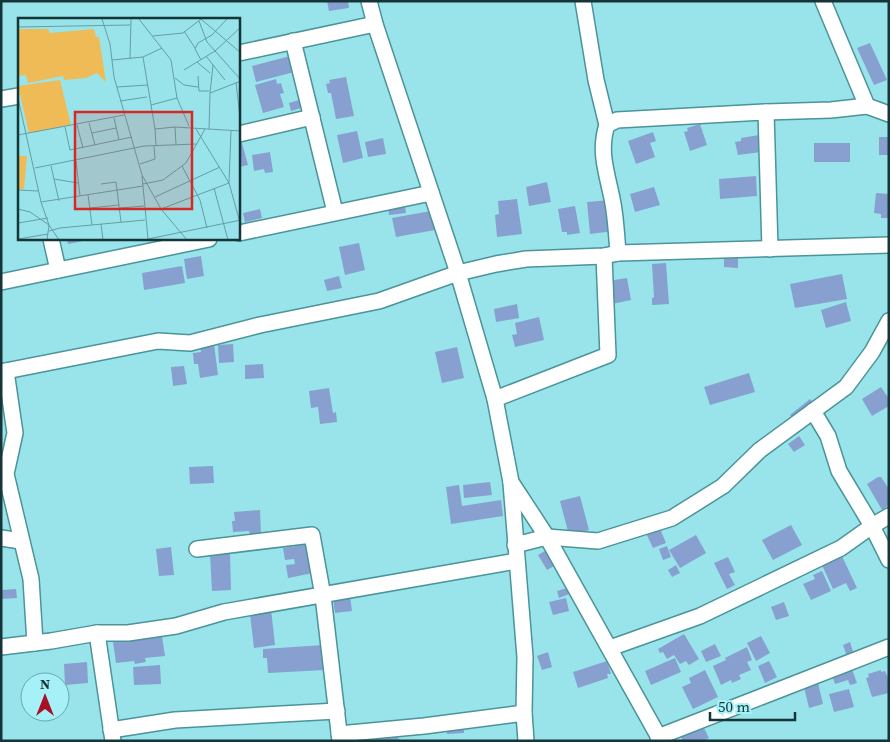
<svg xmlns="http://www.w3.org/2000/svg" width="890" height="742" viewBox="0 0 890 742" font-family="'Source Serif 4',serif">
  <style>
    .building { fill: #87a0cf }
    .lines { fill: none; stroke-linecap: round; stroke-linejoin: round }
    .minor-casing { stroke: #4a949a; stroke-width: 18 }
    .minor { stroke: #fff; stroke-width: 15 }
    .inset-road { fill: none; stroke: #659ea3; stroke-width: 1 }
    .view { fill: #d62828; fill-opacity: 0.15; stroke: #d62828; stroke-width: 2.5 }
    .inset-edge { fill: none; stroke: #163538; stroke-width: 2.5 }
  </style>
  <rect width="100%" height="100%" fill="#99e4ea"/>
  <g class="building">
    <path d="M327,1H348L349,8L329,11Z"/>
    <path d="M870,43L887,80L874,85L857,48Z"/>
    <path d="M294,55L298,71L256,82L252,66Z"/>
    <path d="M346,77L354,116L336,119L331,93H328L326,84L330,83L329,80Z"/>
    <path d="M276,79L277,84L281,83L284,93L280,94L284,107L263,113L255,85Z"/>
    <path d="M302,99L304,107L291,111L289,103Z"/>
    <path d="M700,124L707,145L690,151L684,132L688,131L687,128Z"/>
    <path d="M357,131L363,158L343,163L337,135Z"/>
    <path d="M653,132L656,141L650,143L655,157L636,164L628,141Z"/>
    <path d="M759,135L761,152L738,155L735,142L741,141V138Z"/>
    <path d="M239,136H240L248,165L239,167Z"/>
    <rect x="879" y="137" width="10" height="18"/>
    <path d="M383,138L386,154L368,157L365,142Z"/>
    <rect x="814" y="143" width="36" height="19"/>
    <path d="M270,152L273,172L265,173L264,169L254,171L252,155Z"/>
    <path d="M756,176L757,196L720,199L719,179Z"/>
    <path d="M547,182L551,202L529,206L526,187Z"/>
    <path d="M654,187L660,205L635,212L630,194Z"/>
    <path d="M876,193L889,194V218H881V214L874,213Z"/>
    <path d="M517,199L522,234L497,237L495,215L499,214L498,201Z"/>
    <path d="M404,200L406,213L389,215L387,202Z"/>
    <path d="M611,200L614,231L590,234L587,202Z"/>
    <path d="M575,206L580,233L567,235V232H562L558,209Z"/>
    <path d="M260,209L262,218L245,222L243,213Z"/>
    <path d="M431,211L435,230L396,237L392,218Z"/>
    <path d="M67,239H88V240L68,244Z"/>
    <path d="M359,243L365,270L345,275L339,247Z"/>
    <path d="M724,252H738V268L724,267Z"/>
    <path d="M201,256L204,276L187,279L184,259Z"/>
    <path d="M666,263L669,304L652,305V298L654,297L652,264Z"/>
    <path d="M182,266L185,283L144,290L142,273Z"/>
    <path d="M842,274L847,299L795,308L790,284Z"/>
    <path d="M339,276L342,288L327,291L324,280Z"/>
    <path d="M627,278L631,300L612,304L608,281Z"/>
    <path d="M846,302L851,321L826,328L821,310Z"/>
    <path d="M517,304L519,318L496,322L494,309Z"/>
    <path d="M539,317L544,340L515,347L512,335L517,334L515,323Z"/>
    <path d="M214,344L218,375L200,378L198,364H194L193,353L201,352L200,346Z"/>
    <path d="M233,344L234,362L219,363L218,345Z"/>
    <path d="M457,347L464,378L442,383L435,352Z"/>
    <path d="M263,364L264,378L245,379V365Z"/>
    <path d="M184,366L187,384L173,386L171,367Z"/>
    <path d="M749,373L755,392L710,405L704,387Z"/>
    <path d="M881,387L889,399V406L872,416L862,399Z"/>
    <path d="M329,388L333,413L336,412L337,422L320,424L318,407L311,408L309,391Z"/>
    <path d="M810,399L815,405L795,421L790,415Z"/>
    <path d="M799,436L805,445L794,452L788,444Z"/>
    <path d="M213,466L214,483L190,484L189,467Z"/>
    <path d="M878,477H881L889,489V505L882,510L867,484Z"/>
    <path d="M490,482L492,495L464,498L463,485Z"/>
    <path d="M459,485L462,506L501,500L503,516L451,524L446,487Z"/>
    <path d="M580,496L589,530L569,535L560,501Z"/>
    <path d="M260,510L261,534H250L249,531L233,532L232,521H235L234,512Z"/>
    <path d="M791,525L802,545L773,560L762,540Z"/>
    <path d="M659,526L666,543L653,548L645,531Z"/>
    <path d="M696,535L706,553L680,568L669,550Z"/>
    <path d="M308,544L313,573L288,578L286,565L295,564L294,559L285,560L283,548Z"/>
    <path d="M667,546L671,557L663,560L659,549Z"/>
    <path d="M171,547L174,575L159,576L156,549Z"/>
    <path d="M545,551L554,566L547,570L538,555Z"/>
    <path d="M230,553L231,590L212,591L210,554Z"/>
    <path d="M841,554L857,588L850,591L846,583L833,589L821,563Z"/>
    <path d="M728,557L735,572L729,574L735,585L727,589L714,563Z"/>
    <path d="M676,565L680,573L672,577L668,570Z"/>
    <path d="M822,571L831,591L811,600L803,584L815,579L813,575Z"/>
    <path d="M567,588L569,594L559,598L557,591Z"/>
    <path d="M16,589L17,598L1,599V590Z"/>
    <path d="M350,596L352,611L335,613L333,598Z"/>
    <path d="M566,598L569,611L553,615L549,602Z"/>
    <path d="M784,602L789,616L776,620L771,607Z"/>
    <path d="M271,609L275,645L254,648L250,614Z"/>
    <path d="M684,634L699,659L689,665L686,661L680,664L674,655L667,659L663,652L660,653L658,649Z"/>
    <path d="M162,636L165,656L145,658L146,662L135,664L134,661L116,663L113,642Z"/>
    <path d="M761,636L770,653L756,661L747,643Z"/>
    <path d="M850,642L854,655L847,657L843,645Z"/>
    <path d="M715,644L721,656L706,662L701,651Z"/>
    <path d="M324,645L325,670L268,673L267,658H263V649Z"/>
    <path d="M747,647L752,660L747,662L751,670L739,675L741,679L732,683L731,680L721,685L713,666L726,660L725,658Z"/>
    <path d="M548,652L552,667L542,670L537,656Z"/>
    <path d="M675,658L681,672L651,685L645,671Z"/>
    <path d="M607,661L611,674H607L608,678L578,688L573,672Z"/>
    <path d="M769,661L777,677L765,683L758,666Z"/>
    <path d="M87,662L88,683L65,685L64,664Z"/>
    <path d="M160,665L161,684L134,685L133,667Z"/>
    <path d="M852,669L857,683L850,685L848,680L835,684L832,675Z"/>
    <path d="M705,670L718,697L693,709L682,687L691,683L689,678Z"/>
    <path d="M881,670V672L885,671L889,680V693L872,697L866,678L869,677L868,674Z"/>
    <path d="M818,683L823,704L809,708L804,687Z"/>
    <path d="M849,689L854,707L834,712L829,694Z"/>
    <path d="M63,691L64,709H60V692Z"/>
    <path d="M701,722L709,738L703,741H683L679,733Z"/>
    <path d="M464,727V733L447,734L446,729Z"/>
    <path d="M376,736H396L401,741H376Z"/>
  </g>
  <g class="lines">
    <g class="minor-casing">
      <g id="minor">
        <path d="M369,1L375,24L458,273L495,399L511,482L547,537L661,741"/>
        <path d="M583,1L596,80L607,125"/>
        <path d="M823,1L867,106"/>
        <path d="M293,41L335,212"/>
        <path d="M239,53L375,24"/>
        <path d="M1,99L19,96"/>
        <path d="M766,112L831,110L867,106L889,114"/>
        <path d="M239,134L312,117"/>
        <path d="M239,233L431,193"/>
        <path d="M51,239L58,270"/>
        <path d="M618,253C617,239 616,224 614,210C610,180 597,155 607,125L617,120L766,112L770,249"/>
        <path d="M1,282L209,239"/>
        <path d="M6,371L15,433L6,474L31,579L35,643"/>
        <path d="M1,372L158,341L190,343L260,325L379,301L458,273L496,264L526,259L604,256L618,253L889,245"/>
        <path d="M495,399L608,355L604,256"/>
        <path d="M813,411L828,436L839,471L872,526L889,560"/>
        <path d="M511,483L525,657L524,713L526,741"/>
        <path d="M1,538L21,541"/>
        <path d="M515,545L547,537L598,541L672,518L723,486L760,450L846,387L872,352L889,321"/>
        <path d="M197,549L312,535L323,596L340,741"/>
        <path d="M97,633L113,741"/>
        <path d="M1,647L51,641L97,633H128L176,626L224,612L516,561"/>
        <path d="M610,648L700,616L841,548L872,526L889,516"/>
        <path d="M111,730L175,720L337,711"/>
        <path d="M339,734L424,726L524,713"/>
        <path d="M658,737L889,647"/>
      </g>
    </g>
    <use href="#minor" class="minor"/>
  </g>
  <g transform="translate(18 18)">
    <rect width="222" height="222" fill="#99e4ea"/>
    <path d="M0,11H30L32,15L76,11L78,19H81L88,64L79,55L68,60L46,62L45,58L10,65L8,57L0,58ZM42,62L53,107L11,115L0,68ZM0,138H9L6,171H0Z" fill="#eebb56"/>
    <path class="inset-road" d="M84,1L92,26L96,59L124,157L143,191L169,222M121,1L153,42L159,80L171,108M183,1L223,35M181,3L189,24L223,62M0,9L112,7M166,13L177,30M135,18L165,15L183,1M188,38L195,47L192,75M125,39L133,87L159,80M112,41L113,1M94,42L125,39L144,30M183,42L177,31L180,25L194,17L209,1M179,44L192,55M195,47L207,62M166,52L197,33L223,9M180,58L181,73H191M157,60L166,67L180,69M218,64L223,108M99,69L130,67M0,80L23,184L31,207L29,222M102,83L129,79M133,87L137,111M96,100L101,122M71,105L77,127M59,107L65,130M47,109L52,132L114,119M157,109L223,113M178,111L211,165L223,208M191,111L192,75L223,63M74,115L98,110M0,117L106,97M138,127L137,111L157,109L158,127M58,143L62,178M122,146L137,141L136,128M33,148L41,183M164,148L182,182L189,210M17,150L126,128L179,126M124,158L130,221M36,161L60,165M83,166L98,164L103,204M125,166L145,162L168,145L187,111M196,170L210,222M0,172L20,173M70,177L74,207M137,179L202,149M23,184L125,168M72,190L101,187M102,190L126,188M0,191L12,194L31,207L41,222M143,191L211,165L213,113M0,205L30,200M83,206L85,222M31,213L42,210L127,202M0,221L30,216M130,221L223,202"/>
    <path class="view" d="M57,94H174V191H57Z"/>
    <rect width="222" height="222" class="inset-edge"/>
  </g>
  <rect width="890" height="742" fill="none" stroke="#163538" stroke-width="5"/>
  <g transform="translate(45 697)"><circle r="24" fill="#a6f1f7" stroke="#6ca6ab"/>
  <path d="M0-4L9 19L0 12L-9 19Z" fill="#a81026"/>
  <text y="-8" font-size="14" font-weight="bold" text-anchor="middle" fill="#163538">N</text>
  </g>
  <path d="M710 712v8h85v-8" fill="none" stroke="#163538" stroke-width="2.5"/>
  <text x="718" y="712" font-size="15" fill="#163538" stroke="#a6f1f7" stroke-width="4" paint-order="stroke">50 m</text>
</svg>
